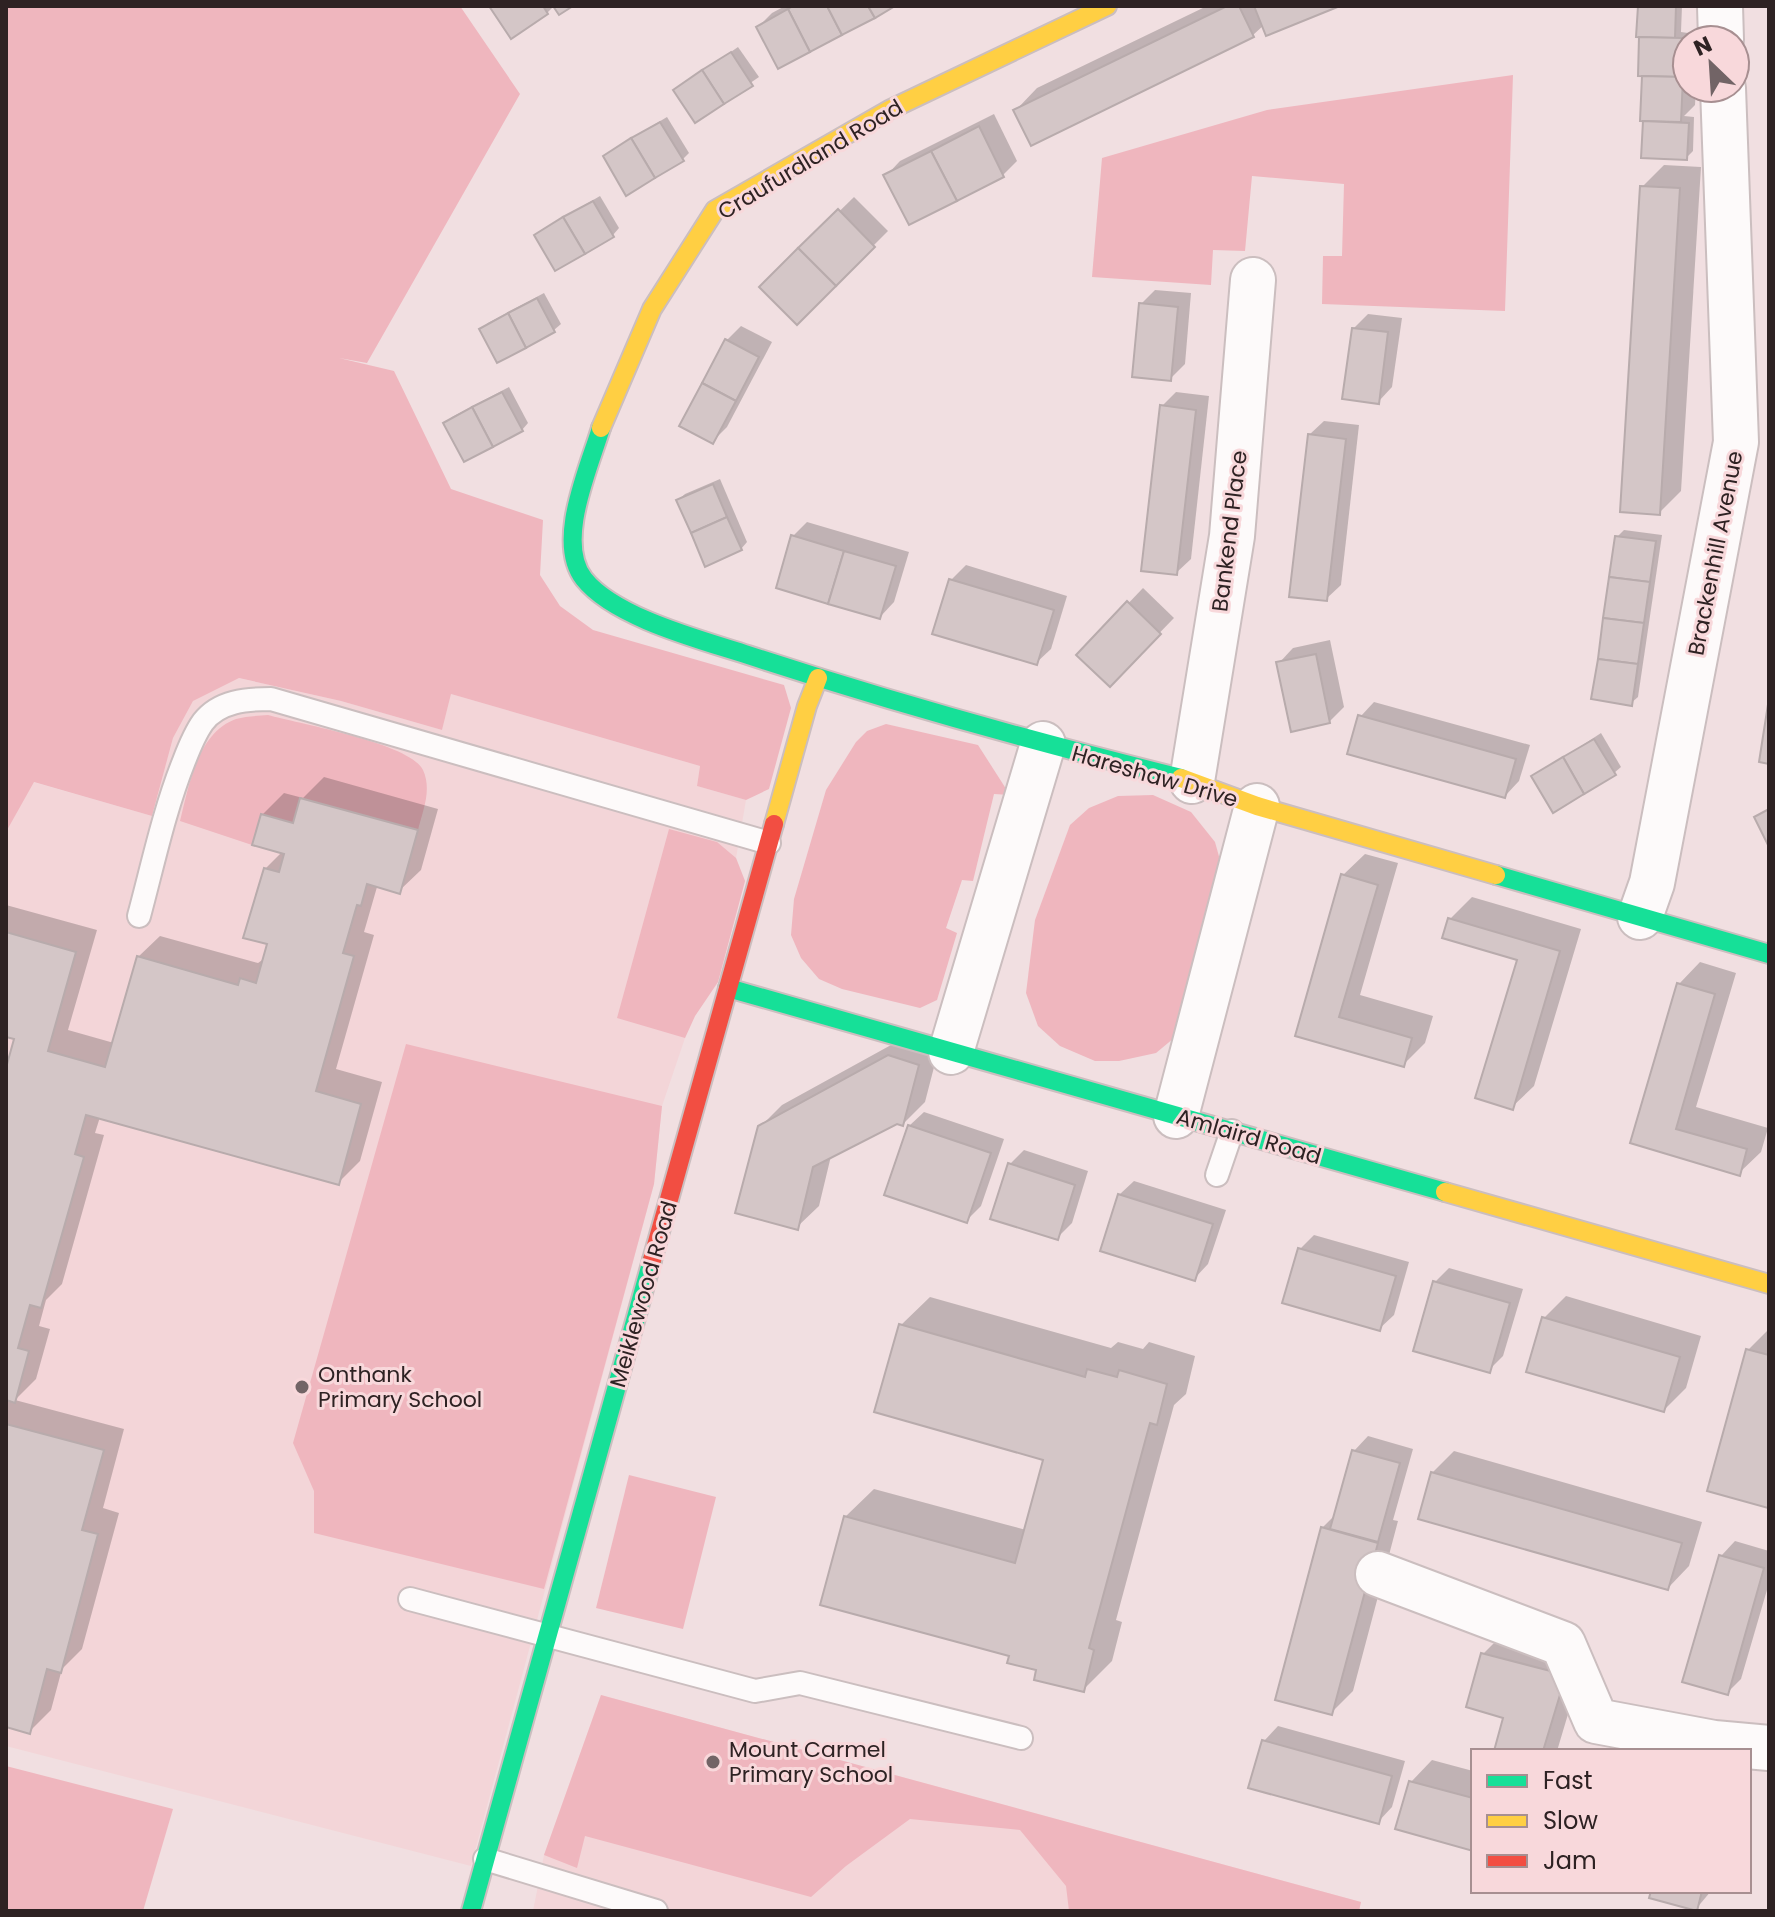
<svg xmlns="http://www.w3.org/2000/svg" width="1775" height="1917" viewBox="0 0 1775 1917" font-family="Poppins,sans-serif">
  <style>
    .built { fill: #f3d5d8 }
    .green { fill: #efb6be }
    .shadow { fill: #0003 }
    .building { fill: #d4c6c7; stroke: #b8abac; stroke-width: 2 }
    .lines { fill: none; stroke-linecap: round; stroke-linejoin: round }
    .lane-casing { stroke: #cbbebf; stroke-width: 26 }
    .street-casing { stroke: #cbbebf; stroke-width: 48 }
    .fast-casing { stroke: #cbbebf; stroke-width: 22 }
    .slow-casing { stroke: #cbbebf; stroke-width: 22 }
    .jam-casing { stroke: #cbbebf; stroke-width: 22 }
    .lane { stroke: #fdfafa; stroke-width: 22 }
    .street { stroke: #fdfafa; stroke-width: 44 }
    .fast { stroke: #16e098; stroke-width: 18 }
    .slow { stroke: #ffcf43; stroke-width: 18 }
    .jam { stroke: #f24e42; stroke-width: 18 }
    .poi-dot { fill: #726466; stroke: #f8d8db; stroke-width: 3 }
    .labels { text-anchor: middle; stroke-width: 6; stroke-linejoin: round; paint-order: stroke }
    .street-label { font-size: 22px; fill: #2e2223; stroke: #f8d8db }
    .poi-label { font-size: 22px; fill: #2e2223; stroke: #f8d8db; text-anchor: start }
  </style>
  <rect width="100%" height="100%" fill="#f1dfe1"/>
  <g class="built">
    <path d="M239,678L341,701L442,730L451,694L700,766L697,786L746,800L736,858L745,881L718,982L695,1016L685,1038L662,1106L654,1184L471,1866L6,1746V832L33,782L152,816L173,738L193,701L211,684Z"/>
    <path d="M601,1695L1361,1902L1359,1911H533L544,1855Z"/>
  </g>
  <g class="green">
    <path d="M6,6H460L520,94L367,363L339,358L394,371L451,489L543,520L540,575L560,606L593,630L784,685L791,708L769,789L746,800L697,786L700,766L451,694L442,730L341,701L239,678L193,701L173,738L152,816L34,782L6,832Z"/>
    <path d="M1513,75L1505,311L1322,304L1323,256H1342L1344,184L1252,176L1245,251L1213,250L1211,285L1092,277L1102,158L1267,110Z"/>
    <path d="M268,715C300,724 410,743 423,770C432,790 423,810 418,830L301,798L293,823L261,814L252,845L180,821C189,786 197,733 236,719C246,716 258,716 268,715Z"/>
    <path d="M886,724L978,745L1010,795L994,794L973,881L962,880L946,928L957,933L937,1000L920,1008L842,989L819,979L801,958L791,935L794,899L826,790L856,742L867,731Z"/>
    <path d="M1153,795L1191,812L1215,842L1225,878L1180,1033L1156,1053L1119,1061H1095L1060,1046L1038,1026L1026,993L1035,920L1070,825L1089,808L1118,796Z"/>
    <path d="M669,829L717,842L736,858L745,881L718,982L695,1016L685,1038L617,1018Z"/>
    <path d="M406,1044L662,1106L654,1184L544,1589L314,1533V1491L293,1443Z"/>
    <path d="M629,1475L716,1497L683,1629L596,1608Z"/>
    <path d="M601,1695L1361,1902L1359,1911H1069L1066,1886L1020,1830L910,1819L846,1866L811,1897L585,1836L577,1868L544,1855Z"/>
    <path d="M6,1766L173,1809L143,1911H6Z"/>
  </g>
  <g class="shadow">
    <path d="M492,6H554L547,13Z"/>
    <path d="M785,6H891L758,27L772,13Z"/>
    <path d="M1207,6H1335L1264,25L1253,35L1032,143L1016,110L1037,88Z"/>
    <path d="M1640,6H1682L1681,32L1688,33L1687,88H1696L1695,105L1684,116L1694,117L1693,151L1686,158L1644,156Z"/>
    <path d="M738,47L759,77L696,120L676,90Z"/>
    <path d="M994,114L1017,161L1003,175L910,223L886,176L900,161Z"/>
    <path d="M667,117L689,153L682,160L605,156L612,150Z"/>
    <path d="M1664,165L1701,167L1681,491L1659,513L1642,187Z"/>
    <path d="M600,196L619,228L613,235H536L543,229Z"/>
    <path d="M854,197L888,231L797,322L762,287Z"/>
    <path d="M1155,290L1191,293L1185,364L1170,379L1141,304Z"/>
    <path d="M544,293L561,324L554,330L498,361L481,330L488,323Z"/>
    <path d="M1368,314L1402,318L1392,387L1378,402L1353,329Z"/>
    <path d="M741,326L772,342L727,427L712,442L727,340Z"/>
    <path d="M509,387L528,423L522,430L446,424L452,417Z"/>
    <path d="M1176,392L1209,396L1191,559L1176,573L1162,406Z"/>
    <path d="M1324,421L1359,425L1341,585L1326,599L1309,435Z"/>
    <path d="M720,479L747,542L741,549L678,500L685,494Z"/>
    <path d="M807,522L909,552L894,602L880,617L793,536Z"/>
    <path d="M1624,530L1662,535L1638,697L1631,703L1617,537Z"/>
    <path d="M966,565L1067,596L1051,649L1036,663L951,580Z"/>
    <path d="M1143,588L1174,618L1110,684L1079,655Z"/>
    <path d="M1330,640L1344,707L1329,722L1279,663L1293,648Z"/>
    <path d="M1374,702L1530,745L1519,781L1505,796L1360,717Z"/>
    <path d="M1601,733L1621,767L1614,773L1534,777Z"/>
    <path d="M324,777L438,809L421,870L399,891L379,885L377,887L364,932L374,935L336,1069L382,1082L360,1161L338,1183L100,1117L95,1133L104,1135L62,1284L46,1300L39,1326L50,1329L36,1379L15,1400L124,1429L103,1508L119,1513L82,1649L62,1669L51,1710L29,1732L6,1725V1056L11,1058L16,1037L6,1035V905L97,930L68,1030L114,1043L138,957L160,936L258,963L265,958L269,943L265,869L282,852L262,815L284,793L303,798Z"/>
    <path d="M1365,854L1398,863L1360,995L1433,1016L1425,1043L1403,1065L1297,1035L1343,875Z"/>
    <path d="M1472,897L1581,929L1534,1086L1512,1107L1519,959L1450,919Z"/>
    <path d="M1700,962L1736,973L1696,1107L1768,1128L1761,1152L1739,1173L1632,1142L1679,984Z"/>
    <path d="M911,1034L940,1044L925,1102L903,1124L897,1122L831,1156L819,1206L797,1227L760,1127L782,1105Z"/>
    <path d="M924,1112L1004,1139L981,1206L966,1221L909,1126Z"/>
    <path d="M1024,1150L1088,1171L1072,1223L1057,1238L1010,1164Z"/>
    <path d="M1134,1181L1226,1210L1208,1264L1194,1279L1119,1195Z"/>
    <path d="M1314,1235L1409,1262L1394,1315L1379,1329L1300,1249Z"/>
    <path d="M1449,1268L1523,1289L1503,1356L1489,1370L1435,1282Z"/>
    <path d="M1566,1296L1701,1336L1686,1388L1664,1410L1544,1318Z"/>
    <path d="M930,1297L1111,1348L1118,1342L1143,1349L1149,1342L1195,1356L1186,1394L1174,1405L1116,1620L1122,1622L1112,1661L1083,1690L1012,1654L845,1517L874,1489L1026,1530L1046,1458L901,1325Z"/>
    <path d="M1769,1329V1504L1768,1506L1748,1350Z"/>
    <path d="M1368,1436L1413,1449L1393,1520L1398,1521L1353,1691L1331,1713L1322,1528L1336,1514L1354,1451Z"/>
    <path d="M1454,1451L1702,1522L1689,1566L1668,1588L1432,1473Z"/>
    <path d="M1735,1541L1769,1551V1583L1741,1679L1727,1693L1721,1556Z"/>
    <path d="M1504,1633L1586,1654L1557,1751H1496L1506,1717L1483,1654Z"/>
    <path d="M1278,1726L1405,1761L1392,1807L1378,1822L1264,1741Z"/>
    <path d="M1432,1760L1473,1771V1849L1411,1782Z"/>
    <path d="M1653,1891H1711L1696,1909Z"/>
  </g>
  <g class="building">
    <path d="M489,6H543L548,14L511,39Z"/>
    <path d="M553,6H573L559,15Z"/>
    <path d="M793,6H827L842,35L810,52L788,9Z"/>
    <path d="M827,6H868L875,18L842,35Z"/>
    <path d="M868,6H895L875,18Z"/>
    <path d="M1227,6H1239L1254,37L1031,146L1013,110Z"/>
    <path d="M1254,6H1340L1266,36Z"/>
    <path d="M1638,6H1676L1675,38L1636,37Z"/>
    <path d="M788,9L810,52L778,69L756,27Z"/>
    <path d="M1639,37L1682,38L1680,77L1638,76Z"/>
    <path d="M731,52L753,86L724,104L702,70Z"/>
    <path d="M702,70L724,104L695,123L673,90Z"/>
    <path d="M1642,76L1683,77L1681,122L1640,121Z"/>
    <path d="M1643,121L1689,123L1687,160L1641,158Z"/>
    <path d="M660,122L684,161L655,178L631,138Z"/>
    <path d="M979,126L1004,177L957,201L931,151Z"/>
    <path d="M631,138L655,178L626,196L603,156Z"/>
    <path d="M931,151L957,201L909,225L883,175Z"/>
    <path d="M1640,186L1680,188L1660,515L1620,512Z"/>
    <path d="M593,201L614,237L585,254L563,217Z"/>
    <path d="M838,209L875,247L836,286L798,248Z"/>
    <path d="M563,217L585,254L555,271L534,235Z"/>
    <path d="M798,248L836,286L797,325L759,287Z"/>
    <path d="M537,298L555,332L526,348L508,313Z"/>
    <path d="M1139,303L1178,307L1171,381L1132,377Z"/>
    <path d="M508,313L526,348L497,363L479,329Z"/>
    <path d="M1352,328L1388,332L1379,404L1342,399Z"/>
    <path d="M725,339L759,357L736,401L702,383Z"/>
    <path d="M702,383L736,401L713,444L679,426Z"/>
    <path d="M502,392L523,431L493,447L472,407Z"/>
    <path d="M1160,405L1196,410L1177,575L1141,571Z"/>
    <path d="M472,407L493,447L464,462L443,423Z"/>
    <path d="M1308,434L1346,439L1327,601L1289,597Z"/>
    <path d="M713,484L727,517L691,533L676,500Z"/>
    <path d="M727,517L742,550L705,567L691,533Z"/>
    <path d="M791,535L844,551L828,604L776,588Z"/>
    <path d="M1615,536L1656,541L1650,582L1609,577Z"/>
    <path d="M844,551L896,566L880,619L828,604Z"/>
    <path d="M1609,577L1650,582L1644,623L1603,618Z"/>
    <path d="M949,579L1054,610L1037,665L932,634Z"/>
    <path d="M1127,601L1161,634L1110,687L1076,655Z"/>
    <path d="M1603,618L1644,623L1638,664L1598,659Z"/>
    <path d="M1316,654L1330,723L1291,732L1276,662Z"/>
    <path d="M1598,659L1638,664L1632,706L1591,699Z"/>
    <path d="M1769,698V764L1759,762Z"/>
    <path d="M1358,715L1516,759L1505,798L1347,754Z"/>
    <path d="M1594,739L1616,775L1584,794L1563,757Z"/>
    <path d="M1563,757L1584,794L1553,813L1531,776Z"/>
    <path d="M300,798L418,830L400,894L367,884L361,906L357,905L343,953L354,956L316,1091L361,1104L339,1185L86,1115L75,1154L84,1157L41,1308L30,1305L18,1348L29,1351L15,1403L6,1400V1068L14,1039L6,1037V932L76,952L48,1051L105,1067L137,956L238,985L240,978L256,983L267,944L243,938L264,868L279,872L284,854L252,845L261,814L293,823Z"/>
    <path d="M1769,809V847L1754,817Z"/>
    <path d="M1341,874L1378,885L1339,1017L1412,1038L1404,1067L1295,1036Z"/>
    <path d="M1448,918L1560,951L1513,1110L1475,1098L1517,960L1442,938Z"/>
    <path d="M1677,983L1715,994L1676,1129L1747,1149L1740,1176L1630,1143Z"/>
    <path d="M888,1055L919,1065L903,1126L897,1124L813,1167L798,1230L735,1213L758,1126Z"/>
    <path d="M908,1125L991,1153L967,1223L884,1195Z"/>
    <path d="M1008,1163L1075,1185L1058,1240L990,1219Z"/>
    <path d="M1118,1194L1213,1224L1195,1281L1100,1251Z"/>
    <path d="M1298,1248L1396,1276L1380,1331L1282,1303Z"/>
    <path d="M1433,1281L1510,1303L1490,1373L1413,1351Z"/>
    <path d="M1542,1317L1680,1357L1664,1412L1526,1372Z"/>
    <path d="M899,1324L1085,1377L1087,1369L1117,1377L1119,1370L1167,1384L1157,1425L1150,1423L1089,1648L1094,1650L1084,1692L1034,1680L1036,1670L1007,1663L1009,1656L820,1605L844,1516L1015,1563L1043,1460L874,1412Z"/>
    <path d="M1746,1349L1769,1355L1768,1508L1707,1491Z"/>
    <path d="M6,1424L104,1450L82,1530L98,1534L61,1673L47,1669L30,1734L6,1727Z"/>
    <path d="M1352,1450L1400,1463L1378,1542L1330,1529Z"/>
    <path d="M1431,1472L1682,1543L1668,1590L1418,1519Z"/>
    <path d="M1321,1527L1378,1543L1332,1715L1275,1700Z"/>
    <path d="M1719,1555L1764,1568L1728,1695L1682,1682Z"/>
    <path d="M1481,1653L1566,1675L1543,1751H1494L1503,1718L1466,1707Z"/>
    <path d="M1262,1740L1392,1776L1379,1824L1248,1788Z"/>
    <path d="M1409,1781L1473,1798V1851L1395,1829Z"/>
    <path d="M1651,1891H1702L1697,1911L1649,1898Z"/>
  </g>
  <g class="lines">
    <g class="lane-casing">
      <g id="lane">
        <path d="M139,916C153,864 164,811 184,761C189,748 195,733 203,722C219,701 247,699 271,699L769,843"/>
        <path d="M1217,1175L1232,1131"/>
        <path d="M410,1599L755,1691L800,1683L1021,1738"/>
        <path d="M485,1859L656,1911"/>
      </g>
    </g>
    <g class="street-casing">
      <g id="street">
        <path d="M1720,6L1721,40"/>
        <path d="M1192,781L1232,536L1253,280"/>
        <path d="M1640,917L1652,883L1736,442L1723,88"/>
        <path d="M951,1052L1043,744"/>
        <path d="M1176,1116L1257,806"/>
        <path d="M1378,1574L1563,1644L1596,1721L1714,1743L1769,1748"/>
      </g>
    </g>
    <g class="fast-casing">
      <g id="fast">
        <path d="M601,428C589,468 555,542 584,579C615,618 702,640 748,655C891,702 1035,742 1181,778"/>
        <path d="M1496,875L1769,954"/>
        <path d="M728,988L1445,1192"/>
        <path d="M471,1911L652,1260"/>
      </g>
    </g>
    <g class="slow-casing">
      <g id="slow">
        <path d="M601,428L652,309L715,210L889,110L1107,6"/>
        <path d="M1181,778L1257,806L1496,875"/>
        <path d="M774,824L807,706L818,678"/>
        <path d="M1445,1192L1769,1284"/>
      </g>
    </g>
    <g class="jam-casing">
      <path id="jam" d="M652,1260L774,824"/>
    </g>
    <use href="#lane" class="lane"/>
    <use href="#street" class="street"/>
    <use href="#fast" class="fast"/>
    <use href="#slow" class="slow"/>
    <use href="#jam" class="jam"/>
  </g>
  <g class="poi-dot">
    <circle cx="302" cy="1387" r="8"/>
    <circle cx="713" cy="1762" r="8"/>
  </g>
  <g class="labels">
    <g class="street-label">
      <text transform="translate(810 159) rotate(-31)" y="8">Craufurdland Road</text>
      <text transform="translate(1229 531) rotate(-83)" y="8">Bankend Place</text>
      <text transform="translate(1715 553) rotate(-79)" y="8">Brackenhill Avenue</text>
      <text transform="translate(1155 776) rotate(16)" y="8">Hareshaw Drive</text>
      <text transform="translate(1249 1136) rotate(16)" y="8">Amlaird Road</text>
      <text transform="translate(643 1294) rotate(-74)" y="8">Meiklewood Road</text>
    </g>
    <g class="poi-label">
      <text x="318" y="1382">Onthank<tspan x="318" dy="25">Primary School</tspan></text>
      <text x="729" y="1757">Mount Carmel<tspan x="729" dy="25">Primary School</tspan></text>
    </g>
  </g>
  <rect width="1775" height="1917" fill="none" stroke="#2e2223" stroke-width="16"/>
  <rect x="1471" y="1749" width="280" height="144" fill="#f8d8db" stroke="#a78f91" stroke-width="2"/>
  <rect x="1487" y="1775" width="40" height="12" fill="#16e098" stroke="#a78f91" stroke-width="2"/>
  <text x="1543" y="1789" font-size="24" fill="#2e2223">Fast</text>
  <rect x="1487" y="1815" width="40" height="12" fill="#ffcf43" stroke="#a78f91" stroke-width="2"/>
  <text x="1543" y="1829" font-size="24" fill="#2e2223">Slow</text>
  <rect x="1487" y="1855" width="40" height="12" fill="#f24e42" stroke="#a78f91" stroke-width="2"/>
  <text x="1543" y="1869" font-size="24" fill="#2e2223">Jam</text>
  <g transform="translate(1711 64) rotate(335)"><circle r="38" fill="#f8d8db" stroke="#a78f91" stroke-width="2"/>
  <path d="M0-6L14 30L0 20L-14 30Z" fill="#726466"/>
  <text y="-12" font-size="22" font-weight="bold" text-anchor="middle" fill="#2e2223">N</text>
  </g>
</svg>
